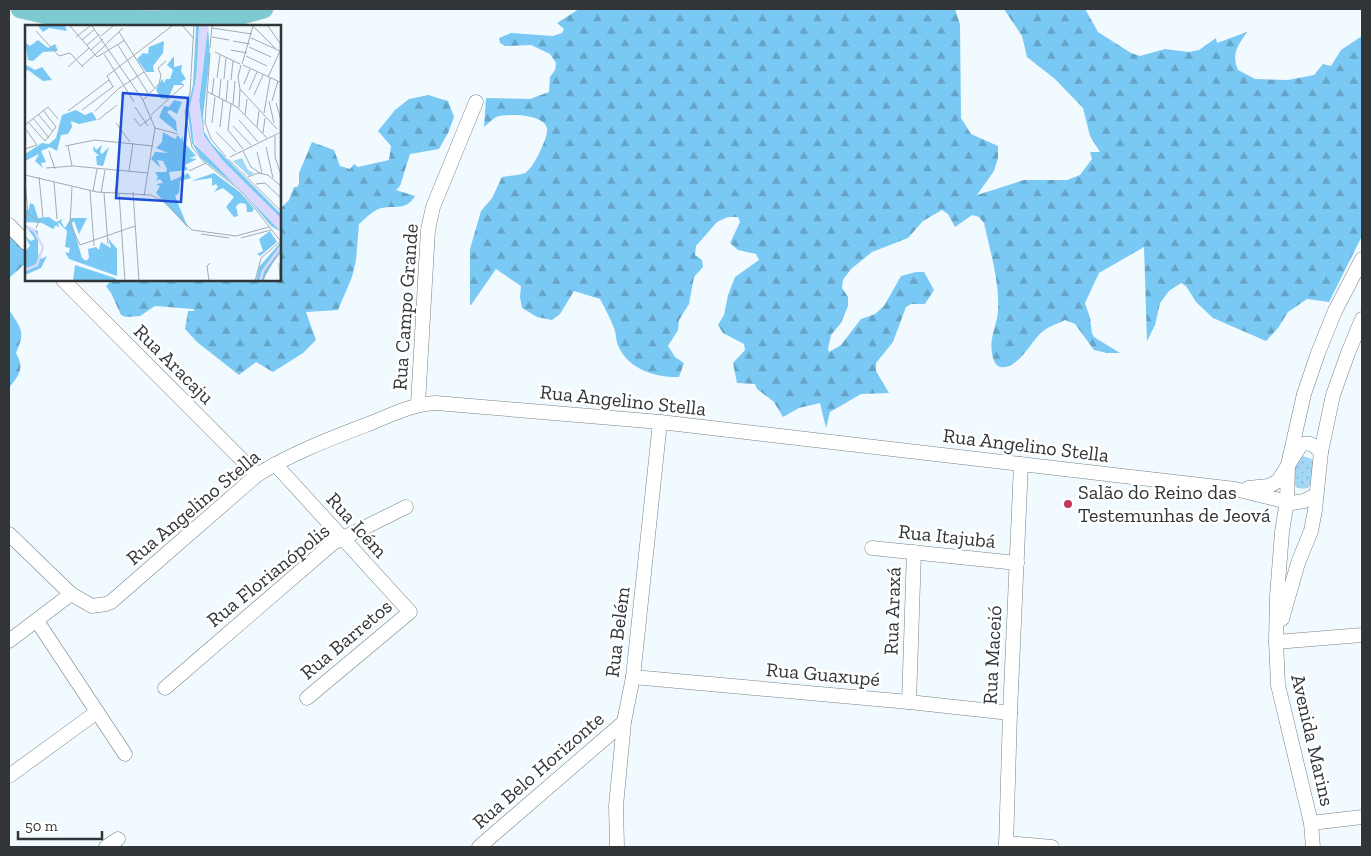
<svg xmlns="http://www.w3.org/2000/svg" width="1371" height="856" viewBox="0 0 1371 856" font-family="'Zilla Slab',serif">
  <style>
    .grass { fill: url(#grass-dots) }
    .forest { fill: url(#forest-firs) }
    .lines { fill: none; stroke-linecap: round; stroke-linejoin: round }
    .minor-casing { stroke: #798185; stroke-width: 15 }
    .major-casing { stroke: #d6d7d7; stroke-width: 19 }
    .minor { stroke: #fff; stroke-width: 14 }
    .major { stroke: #7dcad3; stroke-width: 18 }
    .poi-dot { fill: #c4345b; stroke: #fff; stroke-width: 2 }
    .labels { text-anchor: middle; stroke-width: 5; stroke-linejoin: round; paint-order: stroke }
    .street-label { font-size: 20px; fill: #323537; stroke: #fff }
    .poi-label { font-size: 20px; fill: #323537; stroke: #fff; text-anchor: start }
    .inset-river { fill: none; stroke: #dad8fc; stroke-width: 2.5 }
    .inset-road { fill: none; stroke: #a5abaf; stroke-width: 1 }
    .view { fill: #1d4ed8; fill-opacity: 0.15; stroke: #1d4ed8; stroke-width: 2.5 }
    .inset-edge { fill: none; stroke: #323537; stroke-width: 2.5 }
  </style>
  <defs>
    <pattern id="grass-dots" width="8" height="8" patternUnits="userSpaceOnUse" patternTransform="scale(1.25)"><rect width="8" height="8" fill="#a2d7f6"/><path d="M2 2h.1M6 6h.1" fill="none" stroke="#8cb9d4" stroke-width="1.8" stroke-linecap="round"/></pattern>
    <pattern id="forest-firs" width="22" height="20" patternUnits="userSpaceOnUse" patternTransform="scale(1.25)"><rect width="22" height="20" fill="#7ac9f4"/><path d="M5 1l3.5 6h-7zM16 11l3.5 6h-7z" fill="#65a4c6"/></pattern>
  </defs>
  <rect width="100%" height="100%" fill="#f1faff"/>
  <path class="grass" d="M1302,456L1312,459C1317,472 1315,495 1296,487C1290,475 1295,466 1302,456Z"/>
  <g class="forest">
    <path d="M579,9H955L960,24L961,118L971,134L998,146V158L994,171L977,195L1024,180H1067L1080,175L1092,159L1090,152H1100L1090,136L1083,108L1055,79L1027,57L1022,36L1004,9H1085L1098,32L1131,53L1140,56L1165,49L1189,52L1199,50L1216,38L1217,43L1247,32C1238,46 1231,53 1238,70L1255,79L1288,80L1314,75L1323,64L1331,66L1341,50L1362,36V236L1329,302L1307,299L1288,312L1278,328L1266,341L1213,318L1196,302L1186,286L1181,283L1169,291L1160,303L1155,325L1147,341L1144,247L1099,273L1085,303L1090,318L1092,333L1094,337L1120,353H1107L1094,350L1075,324L1065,320C1057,324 1047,327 1041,333C1031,342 1020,365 1005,367C996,369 993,360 992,353C989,338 997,325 998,311C1000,284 990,250 984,223L979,217L972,215L955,227L948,214L942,210L923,221L908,238L872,252L851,269L843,280L842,288L848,297V306L841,323L831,335L828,349L829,352L841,345L861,319L875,314L884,306L901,276L916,272H924L934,290L925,304H911L906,307L893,342L876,363V371L889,393L861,394L830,412L826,428L820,403L799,408L783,417L774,402L757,389L755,384L737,383L733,363L745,350L744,344L723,333L718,325L724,315L728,295L735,277L759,260L756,254L738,250L730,243L740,222L738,217H728L717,222L696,246L695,255L702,260L703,267L694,277L689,304L679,320L678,330L668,346L675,357L684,363L679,377C654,378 626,368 617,343C616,338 616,333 614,328C610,318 605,308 600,299L574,291L560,314L552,320L537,317L522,308L520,297L521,286L496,269L471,305H470V249L481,211L492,198L502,177C508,176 520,175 525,173C533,169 549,136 547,128C543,114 511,114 500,116C494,117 489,123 484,127L486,98L530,99L549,92L550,77L555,70L556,63L550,54L531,45L505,46L500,43L499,38L511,33L553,36L562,33L564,29L557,23Z"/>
    <path d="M428,95L448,101L454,117L448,133L439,149L410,154L400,186L396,190L415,196C406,211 396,205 382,208C374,209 365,219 359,224L356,260L352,277L338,310L306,312L316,340L303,353L273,372L256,362L239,375L197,342L185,329L188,311H195L193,309L155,306L140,316L126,317L121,315L111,293L106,286L112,280H280V209L289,200L294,187H297L299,184V173L312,142L334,150L340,166L350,169L354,164L358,167L389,160L391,146L378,131L395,110L409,99Z"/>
    <path d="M9,231C22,244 26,244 26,263L9,278Z"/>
    <path d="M9,309C21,330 26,330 16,353C25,369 19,375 9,388Z"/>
  </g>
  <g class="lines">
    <g class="minor-casing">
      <g id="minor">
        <path d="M9,225L26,243"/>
        <path d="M63,280L257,475"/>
        <path d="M418,404L428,230L433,207L476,102"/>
        <path d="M275,464L410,612L307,698"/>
        <path d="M1248,488L1269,486L1278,481L1301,445C1310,441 1315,446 1321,452"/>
        <path d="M9,534L71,594L92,606L106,604L111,602L257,475C292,453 332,438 371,423C393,414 413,404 436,403L660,422L1235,489L1292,503L1304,501L1316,495"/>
        <path d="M872,548L1017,563"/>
        <path d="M1282,619L1298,563L1311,531L1315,510L1321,452L1333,395L1348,353L1362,319"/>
        <path d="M37,621L125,754"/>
        <path d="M9,641L71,594"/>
        <path d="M1276,642L1362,635"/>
        <path d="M633,677L909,702L1010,713"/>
        <path d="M165,688L333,543L406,507"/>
        <path d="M909,702L914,552"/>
        <path d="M9,776L97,712"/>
        <path d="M1311,823L1362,817"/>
        <path d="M1006,843L1052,847"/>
        <path d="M106,847L118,839"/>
        <path d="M479,847L624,722"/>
        <path d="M617,847L616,806L624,722L633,677L660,422"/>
        <path d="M1006,847L1010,713L1021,464"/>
        <path d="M1313,847L1311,823L1278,685L1276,642L1277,596L1282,532L1287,501L1288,465L1304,394L1318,353L1335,311L1362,259"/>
      </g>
    </g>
    <g class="major-casing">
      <g id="major">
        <path d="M20,9L90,25"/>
        <path d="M72,9C122,22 181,24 231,9"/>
        <path d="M218,22L264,9"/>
      </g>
    </g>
    <use href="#minor" class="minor"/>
    <use href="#major" class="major"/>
  </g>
  <circle class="poi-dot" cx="1068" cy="504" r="5"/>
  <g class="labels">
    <g class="street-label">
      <text transform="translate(405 307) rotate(-86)" y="7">Rua Campo Grande</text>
      <text transform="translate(174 364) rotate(45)" y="7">Rua Aracaju</text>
      <text transform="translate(623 400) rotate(6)" y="7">Rua Angelino Stella</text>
      <text transform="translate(1026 445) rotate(7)" y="7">Rua Angelino Stella</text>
      <text transform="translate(193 507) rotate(-40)" y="7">Rua Angelino Stella</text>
      <text transform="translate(357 525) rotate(48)" y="7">Rua Icém</text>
      <text transform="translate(947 536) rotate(6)" y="7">Rua Itajubá</text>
      <text transform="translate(268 575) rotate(-39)" y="7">Rua Florianópolis</text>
      <text transform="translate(892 611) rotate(-88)" y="7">Rua Araxá</text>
      <text transform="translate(617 632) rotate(-83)" y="7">Rua Belém</text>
      <text transform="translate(346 639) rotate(-40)" y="7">Rua Barretos</text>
      <text transform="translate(992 655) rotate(-87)" y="7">Rua Maceió</text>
      <text transform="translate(823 674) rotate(5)" y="7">Rua Guaxupé</text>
      <text transform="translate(1313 740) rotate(77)" y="7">Avenida Marins</text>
      <text transform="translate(538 770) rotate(-41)" y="7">Rua Belo Horizonte</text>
    </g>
    <g class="poi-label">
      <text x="1078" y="499">Salão do Reino das<tspan x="1078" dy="23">Testemunhas de Jeová</tspan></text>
    </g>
  </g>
  <g transform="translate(25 25)">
    <rect width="256" height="256" fill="#f1faff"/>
    <path d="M13,1H40L42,6L24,3L18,7ZM171,1H174L173,37L166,93L169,119L222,169L256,207L246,201L217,166L176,133L167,118L162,83L168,60ZM183,1L185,32L178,91L179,106L186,118L256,189V194L197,135L179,111L174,76ZM13,15L23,23L30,19L33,26L18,27L8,36L3,35L0,17L5,21ZM139,16L138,28L128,41L129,47H121L112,34L118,28L123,29L124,22ZM149,31V42L157,40L156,46L161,54L156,57L159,60H149L143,74L135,73L131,64L137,54L139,58L141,54H145L148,45L142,40ZM1,40L10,45L17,42L27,55L18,56L3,45L0,47ZM149,75L157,77L152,89L145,85L142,87L151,96L152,107L134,92L139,81L144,82ZM51,85L60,90L67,87L72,95L54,99L46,96L47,102L43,109L36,110L32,126L25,122L16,126L21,137L16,138L18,143L10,136L14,129L0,136V129L17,118L24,119L31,113L37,90ZM138,107L150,114L153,110L156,115L158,111V116L171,131L164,133L172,134L160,140L163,145L144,147L146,156L163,148L166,153L155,156L154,168L150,171L163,203L131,168L135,161L131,159L138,158L135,154L131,156L133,152L130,147H141L142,144L138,136L132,135L136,143L126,134L130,127L143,128L131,123L137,117ZM77,120L75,127L77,129L84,122L78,141L72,140L71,131H74L68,125L69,121L71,125ZM189,148L216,168L229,184L227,187H222L221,179L215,178L211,181L213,191L209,192L201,182L209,172L198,163L189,167L193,162L191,159L187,161V153L166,156ZM5,178L9,180L13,193L24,192L31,197L38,194L36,197L40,203L46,193H62L54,209L49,196L47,198L57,233L61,236L64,233L63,224L71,222L74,225L76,217L86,223L83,213L92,224V251L44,234L40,227L44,228L45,223L40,222L42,206L33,197L34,203L31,200L28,204L17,198L0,197V186L4,184ZM0,200L13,206V231L15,228L16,234L22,231L16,243L0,250V226L5,221L0,211L6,216L10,214ZM245,206L252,217L235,231L232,229L238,226L234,214ZM255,218L256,225L237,256H231L234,242ZM50,240L90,253L92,256H48Z" fill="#7ac9f4"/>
    <path d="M217,133L223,145L229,148L224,151L208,136Z" fill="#a2d7f6"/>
    <path d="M174,1H183L174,76L179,111L197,135L256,193V207L170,119L164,84L171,55Z" fill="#dad8fc"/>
    <path class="inset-river" d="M0,201L9,206L18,222L12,240L0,245M235,256L238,246L257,220"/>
    <path class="inset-road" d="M45,1L72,32L100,15M67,1L118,75L130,103L119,171M158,1L169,14M169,1L165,67L160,87L167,122L178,136L217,167L257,218M228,1L250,23M243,1L257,21M187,3L227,9M11,6L34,31L45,28L58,42M94,7L130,64M76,11L88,1M51,12L65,1M187,12L204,15M226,13L255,26M57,15L70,4M208,16L225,19M82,18L98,3M62,20L75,9M93,20L124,70M224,22L246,32M185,23L187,1M66,25L78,14M206,25L222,28M190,27L215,39M185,28L180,98L186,114L201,132M79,29L109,77M221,31L242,41M217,39L228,1M216,40L213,52L215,64L252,104M218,40L257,58M57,41L82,19M43,42L64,23M243,52L257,22M192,53L195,30M199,54L201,33M206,55L208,36M219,59L225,44M88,62L82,51L147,1M224,65L232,47M183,67L212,82L242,113M187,70L189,53M229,70L238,50M194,73L196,54M118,75L134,59L136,50L133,43L141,36M201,76L203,55M244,76L249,98M247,76L253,56M206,78L203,105L218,124M251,78L257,98M208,79L210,56M110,82L123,101M214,83L215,64M57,85L89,61M43,86L84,55M70,86L93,64L119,47M239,88L245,53M13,89L28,107M126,90L159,60M220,90L222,74M8,93L24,113M109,93L115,101L127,92M73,95L92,80M214,95L233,117M3,97L20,116L31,102L18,85M91,98L105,117M187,98L190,72M0,100L23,82L33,94M208,101L226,120M195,102L198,75M232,102L234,86M0,103L12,120L0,124M130,103L153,109M191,107L211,127M238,108L240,93M250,111V132L255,147M40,121L70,115L128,121M43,121L47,141M241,122L248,153M24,126L30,144M218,126L226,142L235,148M232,127L237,148M205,132L254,108M203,134L257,187M21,143L48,141L123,148M104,146L108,118M164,146L181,138M0,150L72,167L126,170L138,176L167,205L211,211L244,202M14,152L18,193M223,152L233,148L243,150L257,162M0,156L3,189L14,196L11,203M29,157L32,194M231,159L240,158L257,174M47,162L45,199L55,220L110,201M65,166L69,221M68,166L72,144M108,167L114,256M76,168L80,145M79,168L83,219M90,168L94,145M94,168L100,256M176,209L204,213M216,213L246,205M254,238L255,256M184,256L182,241L185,238M230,256L236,233L257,215M238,256L243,242L257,226"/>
    <path class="view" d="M98,68L163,73L156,177L91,173Z"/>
    <rect width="256" height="256" class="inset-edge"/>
  </g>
  <rect width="1371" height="856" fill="none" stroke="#323537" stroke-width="20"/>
  <path d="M18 831v8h84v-8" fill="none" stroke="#323537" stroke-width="2.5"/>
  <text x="25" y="831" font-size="15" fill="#323537" stroke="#ffffff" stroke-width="4" paint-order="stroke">50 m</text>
</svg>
